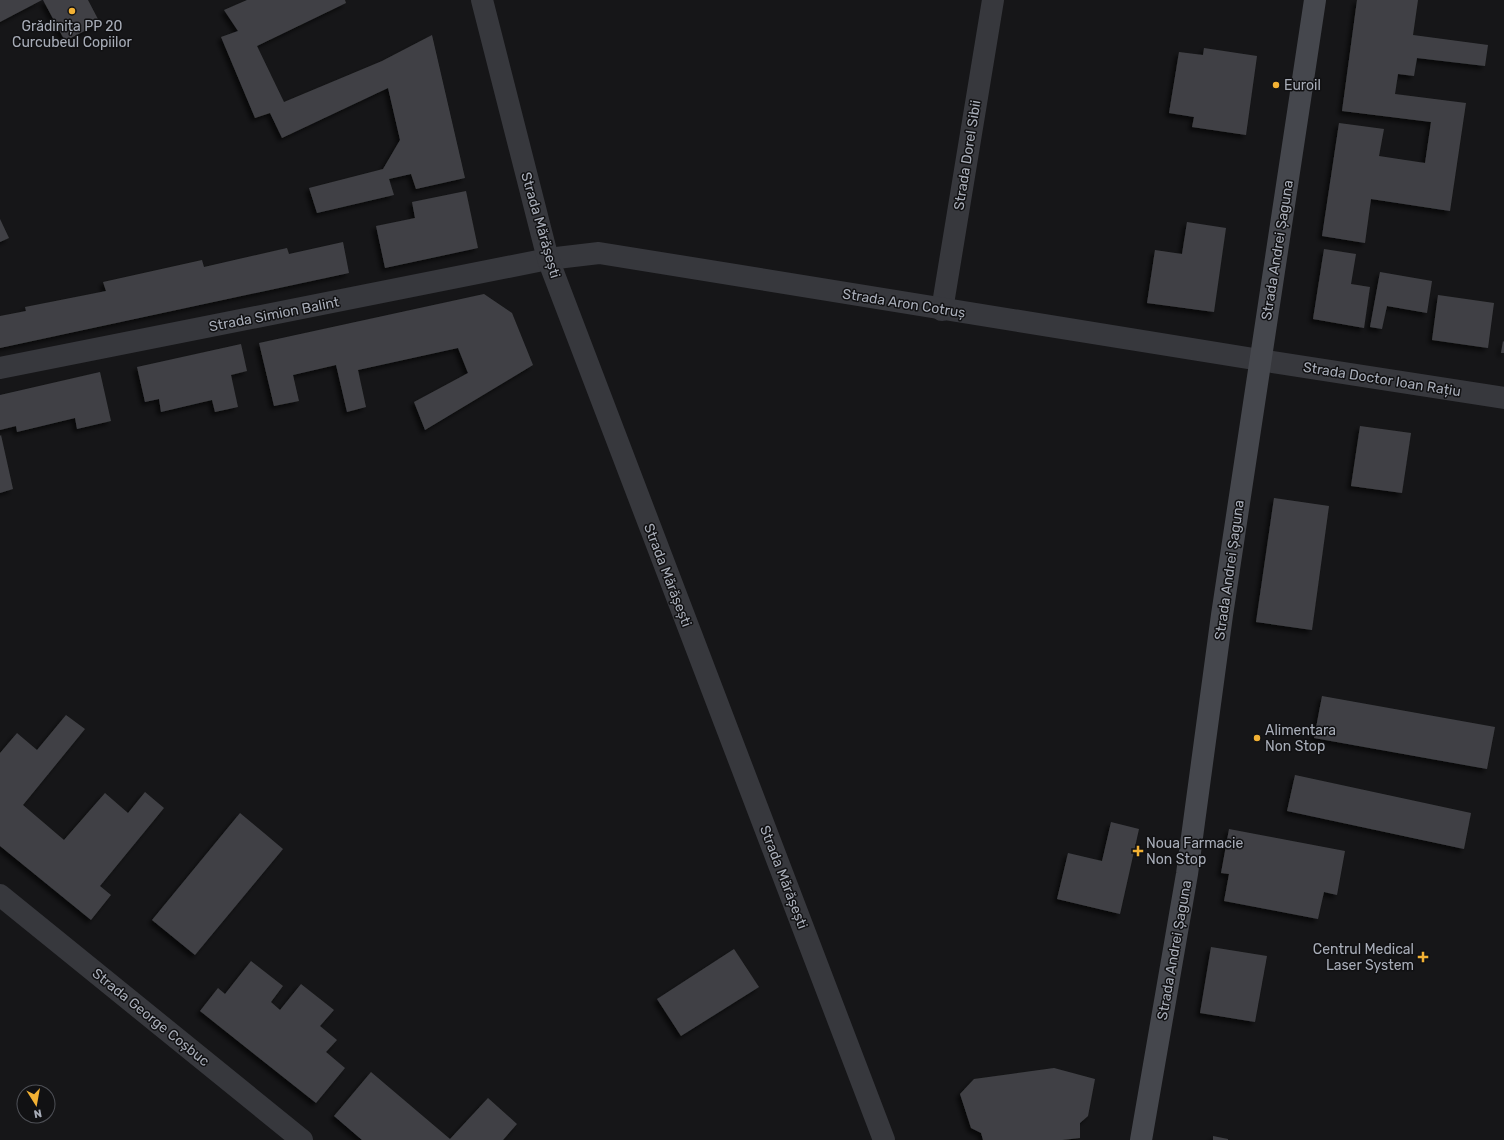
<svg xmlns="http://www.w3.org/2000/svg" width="1504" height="1140" viewBox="0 0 1504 1140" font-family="Rubik,sans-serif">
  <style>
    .building { fill: #404145; filter: url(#shadow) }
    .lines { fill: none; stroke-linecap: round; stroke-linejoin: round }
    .minor { stroke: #37383d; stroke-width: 22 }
    .tertiary { stroke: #37383d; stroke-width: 22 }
    .secondary { stroke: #45474d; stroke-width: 22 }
    .poi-dot { fill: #f2b134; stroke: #111113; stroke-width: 1.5 }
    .labels { text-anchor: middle; stroke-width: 3; stroke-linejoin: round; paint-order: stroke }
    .poi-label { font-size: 14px; fill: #a8adb8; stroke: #111113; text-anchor: start }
    .street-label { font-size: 14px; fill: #a8adb8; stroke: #111113 }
  </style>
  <defs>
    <filter id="shadow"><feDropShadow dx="-3.5" dy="3.5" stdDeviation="2" flood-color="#0009"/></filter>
  </defs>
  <rect width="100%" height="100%" fill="#161618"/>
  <g class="building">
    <path d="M0,0H42L0,22Z"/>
    <path d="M43,0H88L100,23L65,41Z"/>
    <path d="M247,0H345L346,3L257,46L284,102L382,61L432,35L465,178L416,189L411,174L389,179L394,195L317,213L309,188L383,169L400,140L388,88L282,138L270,113L255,118L221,37L238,31L224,10Z"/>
    <path d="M1357,0H1418L1413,35L1488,45L1485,66L1417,58L1414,76L1398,74L1395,94L1466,103L1450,211L1371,199L1365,243L1322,236L1339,123L1384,129L1379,156L1425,163L1431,122L1342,111Z"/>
    <path d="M1204,48L1257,56L1246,135L1192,127L1194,117L1169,113L1179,52L1203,55Z"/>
    <path d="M466,191L478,248L385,268L376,226L415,218L412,202Z"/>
    <path d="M0,219L9,238L0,242Z"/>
    <path d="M1187,222L1226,228L1214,312L1147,303L1155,250L1182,254Z"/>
    <path d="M343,242L349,273L0,348V316L26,311L25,307L106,291L103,282L202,260L204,267L287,248L289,254Z"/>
    <path d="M1324,249L1356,254L1351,284L1370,287L1364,328L1313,319Z"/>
    <path d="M1380,272L1432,281L1427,313L1387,306L1382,329L1370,327Z"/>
    <path d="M484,294L512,313L533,365L425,430L414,402L468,373L458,348L358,370L366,407L347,412L336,365L293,375L299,401L274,406L259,343Z"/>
    <path d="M1438,295L1494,303L1488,348L1432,340Z"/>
    <path d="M1503,341L1504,342V353H1501Z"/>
    <path d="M241,344L247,371L231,375L238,407L215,412L212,400L161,412L159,399L145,402L137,367Z"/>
    <path d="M100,372L111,421L77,429L75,418L17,432L16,426L0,430V395Z"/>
    <path d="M1360,426L1411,433L1402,493L1351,486Z"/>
    <path d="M1,435L13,489L0,493V436Z"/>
    <path d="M1274,498L1329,506L1312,630L1256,622Z"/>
    <path d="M1322,696L1495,727L1487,769L1314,738Z"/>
    <path d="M66,715L85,729L23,805L64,840L105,793L128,813L145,792L164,808L100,886L111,895L91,920L0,846V753L17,733L37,750Z"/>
    <path d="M1295,775L1471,813L1464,849L1287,811Z"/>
    <path d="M240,813L283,849L195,955L152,920Z"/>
    <path d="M1111,822L1139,829L1120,914L1057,899L1068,853L1102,861Z"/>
    <path d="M1229,829L1345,851L1337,895L1324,892L1318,919L1224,901L1229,874L1221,873Z"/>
    <path d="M1211,947L1267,956L1255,1022L1200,1013Z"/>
    <path d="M734,949L759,987L681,1036L657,999Z"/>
    <path d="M251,961L283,986L271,1002L280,1010L301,984L334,1010L320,1026L337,1040L326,1052L345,1068L316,1103L200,1011L218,988L225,994Z"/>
    <path d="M1054,1068L1095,1079L1088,1116L1080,1123V1138L1062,1140H983L981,1133L971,1128L960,1094L974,1079Z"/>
    <path d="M371,1072L450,1139L488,1098L517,1124L503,1140H362L334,1116Z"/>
    <path d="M1213,1136L1228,1139V1140H1213Z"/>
  </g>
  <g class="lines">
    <g class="minor">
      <path d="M942,310L993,0"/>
      <path d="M0,368L548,259L599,253L1260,360"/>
    </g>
    <g class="tertiary">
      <path d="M482,0L548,259L884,1140"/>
      <path d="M1260,360L1504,398"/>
      <path d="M0,895L302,1140"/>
    </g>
    <path class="secondary" d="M1141,1140L1187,874L1222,615L1315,0"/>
  </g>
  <g class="poi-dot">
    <circle cx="72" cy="11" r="4"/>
    <circle cx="1276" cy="85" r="4"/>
    <circle cx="1257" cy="738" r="4"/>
    <path d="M1136 845h4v4h4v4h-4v4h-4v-4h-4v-4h4z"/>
    <path d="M1421 951h4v4h4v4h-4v4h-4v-4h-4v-4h4z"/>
  </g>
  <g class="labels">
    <g class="poi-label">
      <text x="72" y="31" text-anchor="middle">Grădinița PP 20<tspan x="72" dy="16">Curcubeul Copiilor</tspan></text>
      <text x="1284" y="90">Euroil</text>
      <text x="1265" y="735">Alimentara<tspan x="1265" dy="16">Non Stop</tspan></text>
      <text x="1146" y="848">Noua Farmacie<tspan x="1146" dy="16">Non Stop</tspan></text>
      <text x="1414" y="954" text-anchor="end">Centrul Medical<tspan x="1414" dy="16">Laser System</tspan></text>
    </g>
    <g class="street-label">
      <text transform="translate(967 155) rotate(-81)" y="5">Strada Dorel Sibii</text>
      <text transform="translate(541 225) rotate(74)" y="5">Strada Mărășești</text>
      <text transform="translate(1277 250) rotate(-81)" y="5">Strada Andrei Șaguna</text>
      <text transform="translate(904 303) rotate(9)" y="5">Strada Aron Cotruș</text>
      <text transform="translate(274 314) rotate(-11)" y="5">Strada Simion Balint</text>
      <text transform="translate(1382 379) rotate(9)" y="5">Strada Doctor Ioan Rațiu</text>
      <text transform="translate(1229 570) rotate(-82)" y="5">Strada Andrei Șaguna</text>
      <text transform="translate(668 575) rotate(69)" y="5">Strada Mărășești</text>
      <text transform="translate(784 877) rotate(69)" y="5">Strada Mărășești</text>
      <text transform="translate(1174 950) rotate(-80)" y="5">Strada Andrei Șaguna</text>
      <text transform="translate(151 1017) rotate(39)" y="5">Strada George Coșbuc</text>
    </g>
  </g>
  <g transform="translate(36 1104) rotate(169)"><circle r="19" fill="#111113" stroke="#4d4f55"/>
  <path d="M0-3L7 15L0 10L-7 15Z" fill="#f2b134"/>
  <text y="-6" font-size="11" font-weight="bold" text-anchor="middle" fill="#a8adb8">N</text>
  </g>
</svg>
